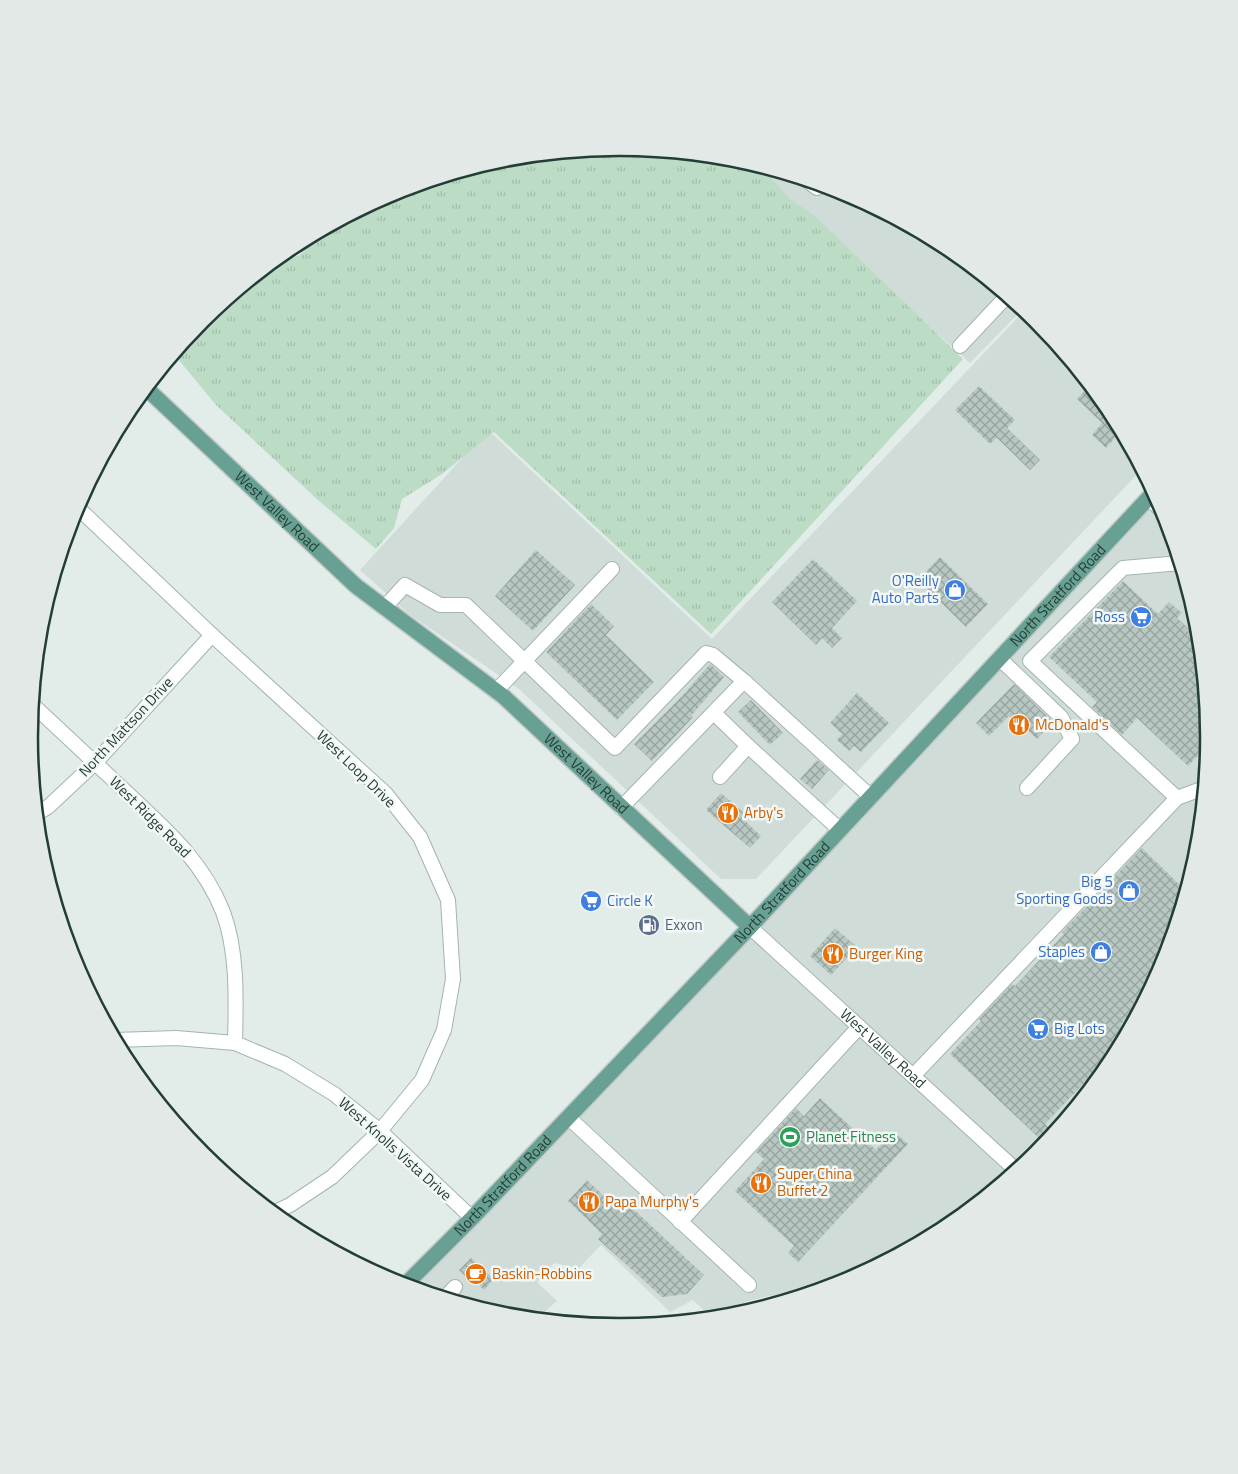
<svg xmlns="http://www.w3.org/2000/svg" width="1238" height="1474" viewBox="0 0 1238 1474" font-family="'Titillium Web',sans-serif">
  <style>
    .built { fill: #d0dcd7 }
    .grass { fill: url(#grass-tufts) }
    .building { fill: url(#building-cross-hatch) }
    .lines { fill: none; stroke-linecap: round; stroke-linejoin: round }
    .minor-casing { stroke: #a5b4af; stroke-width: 16 }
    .major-casing { stroke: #c1c9c7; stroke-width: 18 }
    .minor { stroke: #fff; stroke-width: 14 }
    .major { stroke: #68a094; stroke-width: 15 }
    .labels { text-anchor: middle; stroke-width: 5; stroke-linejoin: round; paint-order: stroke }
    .street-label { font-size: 15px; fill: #233d37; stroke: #f3f8f6 }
    .shop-label { font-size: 15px; fill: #366cbe; stroke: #f3f8f6; text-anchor: end }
    .food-label { font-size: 15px; fill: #c56008; stroke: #f3f8f6; text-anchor: start }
    .service-label { font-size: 15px; fill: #4e5e75; stroke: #f3f8f6; text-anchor: start }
    .leisure-label { font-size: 15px; fill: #27864d; stroke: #f3f8f6; text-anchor: start }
    .rim { fill: none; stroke: #233d37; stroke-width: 2.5 }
  </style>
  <defs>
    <pattern id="grass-tufts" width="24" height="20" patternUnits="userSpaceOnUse" patternTransform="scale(1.25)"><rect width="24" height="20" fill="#bcdcc6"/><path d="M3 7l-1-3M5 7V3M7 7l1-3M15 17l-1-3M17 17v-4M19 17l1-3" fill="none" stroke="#a1beab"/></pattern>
    <pattern id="building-cross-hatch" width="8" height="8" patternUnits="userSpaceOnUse" patternTransform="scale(1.25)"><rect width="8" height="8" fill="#b8c7c1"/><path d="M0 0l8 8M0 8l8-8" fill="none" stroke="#95a39e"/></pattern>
  </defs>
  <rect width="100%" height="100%" fill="#e2ece8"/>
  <g class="built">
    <path d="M745,161L845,192L947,246L1023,309L970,363Z"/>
    <path d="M1025,310L1037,320L1110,409L1142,469L756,879H721L519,689L409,614L360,570L488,430L712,639Z"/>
    <path d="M1154,492L1164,511L1198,622L1209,737L1198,852L1164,963L1110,1065L1036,1155L947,1228L858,1276L748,1301L711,1317L693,1300L670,1312L601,1245L579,1268L554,1263L537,1282L557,1301L536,1319L504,1316L402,1285Z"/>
  </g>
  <path class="grass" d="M619,147L734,158L760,166L790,199L816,217L963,359L711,634L494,432L442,474L402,499L394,528L376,549L318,500L216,405L174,354L202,319L266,267L300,255L325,228L333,224L468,173C502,151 577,151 619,147Z"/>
  <g class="building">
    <path d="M1090,385L1110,409L1121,431L1106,448L1092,435L1102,423L1077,399Z"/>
    <path d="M979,386L1015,420L1007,428L1040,460L1030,470L997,438L990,444L955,410Z"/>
    <path d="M536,550L575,585L533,631L495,596Z"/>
    <path d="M940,557L988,604L966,627L918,580Z"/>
    <path d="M813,559L857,601L832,628L842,638L832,648L822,638L816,645L772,602Z"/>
    <path d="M1123,581L1158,614L1169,602L1182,613L1177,618L1200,639L1209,737L1208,745L1188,766L1137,718L1122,735L1092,707L1097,702L1049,657Z"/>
    <path d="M591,604L614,626L606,635L654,682L617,720L546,652Z"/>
    <path d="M710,664L724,677L691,716L693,717L652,761L634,744L683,695Z"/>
    <path d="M1014,684L1053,722L1037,739L1018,721L1016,723L1009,716L989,736L976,723Z"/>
    <path d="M857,693L889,723L861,752L854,746L849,751L837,740L842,734L830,723Z"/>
    <path d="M751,700L783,733L770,745L738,712Z"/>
    <path d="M817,760L829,770L812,789L800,779Z"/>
    <path d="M721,793L745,814L743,819L761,836L750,848L706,810Z"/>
    <path d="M1142,848L1186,891L1164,963L1145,999L1121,1024L1128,1031L1122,1043L1045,1124L1050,1129L1040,1139L950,1054L981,1021L979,1019L1012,984L1015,986L1064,934L1062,932Z"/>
    <path d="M835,928L857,947L831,975L810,956Z"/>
    <path d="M820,1098L876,1150L893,1131L908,1144L798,1262L788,1253L794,1246L735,1191L764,1159L756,1152L796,1108L804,1116Z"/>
    <path d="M587,1180L622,1213L629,1205L704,1275L687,1294L662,1297L598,1239L602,1234L568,1201Z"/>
    <path d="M471,1258L494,1279L484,1290L477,1283L474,1285L459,1270Z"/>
  </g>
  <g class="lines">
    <g class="minor-casing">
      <g id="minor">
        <path d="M805,179L817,188L820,184"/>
        <path d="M960,346L1007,296"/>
        <path d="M1149,498L1165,514"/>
        <path d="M76,506L212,635L386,794L420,837L448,900L453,979L444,1030L422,1080L380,1131L332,1177L290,1205L273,1213"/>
        <path d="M385,607L405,585L440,605H466L615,748L706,653L713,655L744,681L621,808"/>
        <path d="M1000,659L1061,717L1072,739L1027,788"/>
        <path d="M744,681L871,797"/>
        <path d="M496,691L612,569"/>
        <path d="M32,704C62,732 93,761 123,789C163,827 202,859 223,912C238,952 236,1001 235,1043"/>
        <path d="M714,713L748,746"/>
        <path d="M720,777L748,746L840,830"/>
        <path d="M1177,798L1030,661L1123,568L1180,563"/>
        <path d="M36,814L48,807L95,763L212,635"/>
        <path id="s1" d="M750,927L1017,1171"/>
        <path d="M115,1040L176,1038L235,1043L285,1064L334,1094L380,1131L472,1218"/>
        <path d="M913,1076L1177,798L1204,788"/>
        <path d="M568,1117L749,1285"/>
        <path d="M680,1222L859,1027"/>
        <path d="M445,1298L455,1287"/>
      </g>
    </g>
    <g class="major-casing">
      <g id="major">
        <path id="s2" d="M146,388L356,586L503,696L750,927"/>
        <path id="s3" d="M404,1286L472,1218L750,927L1154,492"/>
      </g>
    </g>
    <use href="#minor" class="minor"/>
    <use href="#major" class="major"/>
  </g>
  <defs>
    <g id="shop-disc" transform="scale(1.125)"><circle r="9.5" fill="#3f7fe0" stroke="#f3f8f6"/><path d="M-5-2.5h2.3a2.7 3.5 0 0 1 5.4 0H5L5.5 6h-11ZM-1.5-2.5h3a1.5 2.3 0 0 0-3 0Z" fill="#fff"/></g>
    <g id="supermarket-disc" transform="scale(1.125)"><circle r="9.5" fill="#3f7fe0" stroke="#f3f8f6"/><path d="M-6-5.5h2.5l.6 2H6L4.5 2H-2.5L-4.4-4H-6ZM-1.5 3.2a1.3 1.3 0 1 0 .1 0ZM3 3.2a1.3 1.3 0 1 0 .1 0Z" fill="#fff"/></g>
    <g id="restaurant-disc" transform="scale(1.125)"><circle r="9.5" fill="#e8710a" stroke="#f3f8f6"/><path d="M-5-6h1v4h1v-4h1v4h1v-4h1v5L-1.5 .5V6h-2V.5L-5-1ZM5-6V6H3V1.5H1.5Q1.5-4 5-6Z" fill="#fff"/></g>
    <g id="fuel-disc" transform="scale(1.125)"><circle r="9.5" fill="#5c6f8a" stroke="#f3f8f6"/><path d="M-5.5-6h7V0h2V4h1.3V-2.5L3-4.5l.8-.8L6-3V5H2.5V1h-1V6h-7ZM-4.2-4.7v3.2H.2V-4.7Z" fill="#fff"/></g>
    <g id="stadium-disc" transform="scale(1.125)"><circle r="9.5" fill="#2e9e5b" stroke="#f3f8f6"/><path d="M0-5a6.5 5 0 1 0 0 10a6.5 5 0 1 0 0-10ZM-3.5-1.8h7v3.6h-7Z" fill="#fff"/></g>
    <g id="cafe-disc" transform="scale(1.125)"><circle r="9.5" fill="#e8710a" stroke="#f3f8f6"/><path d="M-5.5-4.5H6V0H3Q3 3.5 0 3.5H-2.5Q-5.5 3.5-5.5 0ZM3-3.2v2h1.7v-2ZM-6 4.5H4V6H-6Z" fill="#fff"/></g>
  </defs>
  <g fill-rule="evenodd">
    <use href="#shop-disc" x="955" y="590"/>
    <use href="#supermarket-disc" x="1141" y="617"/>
    <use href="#restaurant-disc" x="1019" y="725"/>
    <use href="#restaurant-disc" x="728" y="813"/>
    <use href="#shop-disc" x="1129" y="891"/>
    <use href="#supermarket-disc" x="591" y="901"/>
    <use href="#fuel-disc" x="649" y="925"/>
    <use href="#shop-disc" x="1101" y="952"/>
    <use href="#restaurant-disc" x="833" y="954"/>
    <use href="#supermarket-disc" x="1038" y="1029"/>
    <use href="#stadium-disc" x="790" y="1137"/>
    <use href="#restaurant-disc" x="761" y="1183"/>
    <use href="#restaurant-disc" x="589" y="1202"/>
    <use href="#cafe-disc" x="476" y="1274"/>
  </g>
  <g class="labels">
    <g class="street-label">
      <text dy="5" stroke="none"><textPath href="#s2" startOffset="180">West Valley Road</textPath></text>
      <text dy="5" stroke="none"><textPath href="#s3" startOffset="951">North Stratford Road</textPath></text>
      <text transform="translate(126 727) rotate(-47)" y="5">North Mattson Drive</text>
      <text transform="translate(356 769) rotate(44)" y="5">West Loop Drive</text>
      <text dy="5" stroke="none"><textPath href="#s2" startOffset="586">West Valley Road</textPath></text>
      <text transform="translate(150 817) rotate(45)" y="5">West Ridge Road</text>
      <text dy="5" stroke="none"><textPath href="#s3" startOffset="546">North Stratford Road</textPath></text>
      <text dy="5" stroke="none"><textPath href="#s1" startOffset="180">West Valley Road</textPath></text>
      <text transform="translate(395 1149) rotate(42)" y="5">West Knolls Vista Drive</text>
      <text dy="5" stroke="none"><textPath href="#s3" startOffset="141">North Stratford Road</textPath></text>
    </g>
    <g class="shop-label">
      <text x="939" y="586">O'Reilly<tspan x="939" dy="17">Auto Parts</tspan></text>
      <text x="1125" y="622">Ross</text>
      <text x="1113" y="887">Big 5<tspan x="1113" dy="17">Sporting Goods</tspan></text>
      <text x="607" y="906" text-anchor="start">Circle K</text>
      <text x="1085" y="957">Staples</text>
      <text x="1054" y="1034" text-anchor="start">Big Lots</text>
    </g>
    <g class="food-label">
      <text x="1035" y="730">McDonald's</text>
      <text x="744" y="818">Arby's</text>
      <text x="849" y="959">Burger King</text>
      <text x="777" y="1179">Super China<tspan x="777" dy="17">Buffet 2</tspan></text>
      <text x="605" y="1207">Papa Murphy's</text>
      <text x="492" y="1279">Baskin-Robbins</text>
    </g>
    <g class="service-label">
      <text x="665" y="930">Exxon</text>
    </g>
    <g class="leisure-label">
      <text x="806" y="1142">Planet Fitness</text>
    </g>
  </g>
  <path d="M0 0H1238V1474H0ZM38 737a581 581 0 1 1 1162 0a581 581 0 1 1-1162 0Z" fill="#e2e9e7" fill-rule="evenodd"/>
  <path class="rim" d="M38 737a581 581 0 1 1 1162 0a581 581 0 1 1-1162 0Z"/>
</svg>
